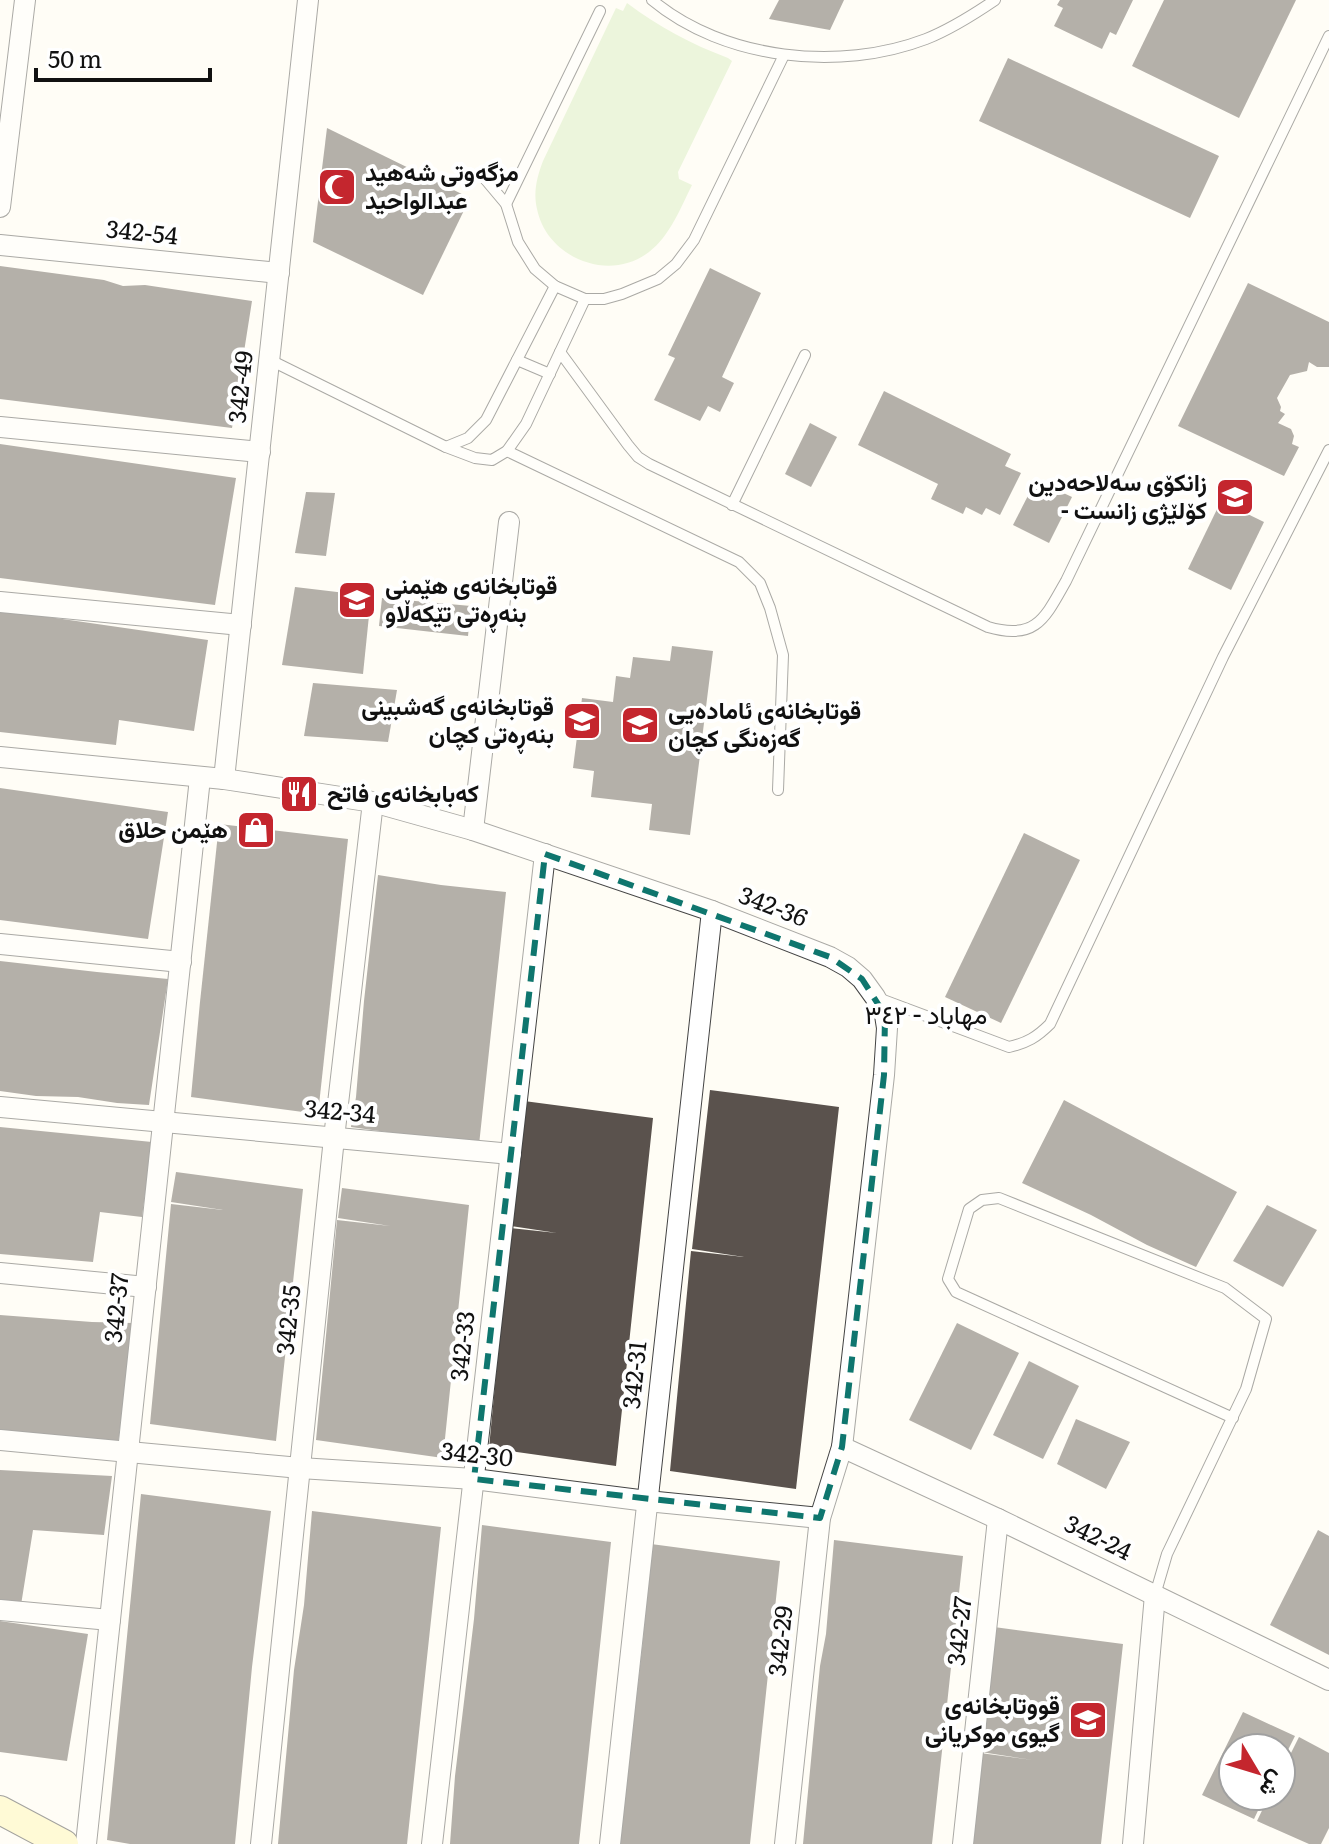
<svg xmlns="http://www.w3.org/2000/svg" width="1329" height="1844" viewBox="0 0 1329 1844" font-family="Literata,Vazirmatn,serif">
  <style>
    .green { fill: #d5ebbd }
    .building { fill: #5a524d }
    .lines { fill: none; stroke-linecap: round; stroke-linejoin: round }
    .service-casing { stroke: #444; stroke-width: 12 }
    .minor-casing { stroke: #444; stroke-width: 22 }
    .secondary-casing { stroke: #333; stroke-width: 30 }
    .service { stroke: #fff; stroke-width: 10 }
    .minor { stroke: #fff; stroke-width: 20 }
    .secondary { stroke: #fff6b0; stroke-width: 28 }
    .marked { fill: none; stroke: #0f766e; stroke-width: 6; stroke-dasharray: 16 10; stroke-linejoin: round }
    .labels { text-anchor: middle; stroke-width: 8; stroke-linejoin: round; paint-order: stroke }
    .poi-label { font-size: 24px; font-weight: bold; fill: #111; stroke: #fff; text-anchor: start }
    .street-label { font-size: 24px; fill: #111; stroke: #fff }
    .neighbourhood-label { font-size: 26px; fill: #111; stroke: #fff }
  </style>
  <rect width="100%" height="100%" fill="#fffdf5"/>
  <path class="green" d="M627,3C659,27 691,44 728,58L732,61L678,172L679,179L692,185C681,207 670,236 649,252C609,283 547,258 537,209C533,192 537,177 543,161L616,8L623,11Z"/>
  <g class="building">
    <path d="M779,0H844L830,30L769,19Z"/>
    <path d="M1060,0H1133L1116,35L1110,32L1102,49L1054,26L1063,8L1057,5Z"/>
    <path d="M1164,0H1296L1239,118L1132,66Z"/>
    <path d="M1008,58L1219,156L1190,218L979,121Z"/>
    <path d="M327,128L470,198L423,295L313,242Z"/>
    <path d="M0,266L104,280L123,286L145,285L252,301L232,428L0,399Z"/>
    <path d="M710,268L761,293L722,377L734,383L720,412L708,406L700,421L654,400L675,358L668,355Z"/>
    <path d="M1248,283L1329,322V367H1317L1309,362L1307,371L1290,375L1277,398L1281,407L1280,411L1285,414L1278,423L1291,429L1294,436L1292,444L1299,447L1284,476L1178,426Z"/>
    <path d="M884,391L1011,454L1005,466L1021,473L1000,515L986,508L982,515L966,507L963,514L931,499L938,484L858,445Z"/>
    <path d="M810,423L837,437L811,487L785,474Z"/>
    <path d="M0,444L236,478L215,605L0,578Z"/>
    <path d="M1036,480L1072,497L1049,543L1013,525Z"/>
    <path d="M306,492L335,493L326,556L295,553Z"/>
    <path d="M1221,501L1264,522L1231,590L1188,569Z"/>
    <path d="M295,587L371,596L363,674L282,665Z"/>
    <path d="M382,598L471,606L468,636L379,626Z"/>
    <path d="M0,610L208,640L194,731L119,720L116,745L0,732Z"/>
    <path d="M672,646L713,651L690,835L649,830L652,804L591,797L594,771L573,768L582,698L613,702L616,676L630,678L633,657L670,661Z"/>
    <path d="M313,683L397,690L388,742L304,736Z"/>
    <path d="M0,788L168,812L148,939L0,920Z"/>
    <path d="M219,824L348,839L318,1114L191,1097L200,1002Z"/>
    <path d="M1024,833L1080,860L1001,1023L945,997Z"/>
    <path d="M378,875L441,885L506,892L479,1145L351,1127L356,1097L364,1001Z"/>
    <path d="M0,961L97,972L168,979L149,1105L117,1103L78,1097L36,1096L0,1091Z"/>
    <path d="M710,1090L839,1107L796,1489L670,1471L691,1251L744,1257L692,1249Z"/>
    <path d="M1064,1100L1237,1192L1196,1267L1147,1245L1091,1215L1022,1183Z"/>
    <path d="M524,1101L653,1118L616,1466L489,1448L510,1228L557,1233L511,1226Z"/>
    <path d="M0,1127L152,1142L142,1217L100,1212L93,1262L0,1254Z"/>
    <path d="M176,1172L303,1189L276,1441L150,1424L171,1204L223,1210L171,1202Z"/>
    <path d="M342,1188L469,1205L443,1458L316,1440L337,1220L390,1226L338,1218Z"/>
    <path d="M1267,1205L1317,1230L1283,1287L1233,1261Z"/>
    <path d="M0,1315L92,1322L133,1323L118,1444L0,1435Z"/>
    <path d="M957,1323L1019,1353L971,1450L909,1420Z"/>
    <path d="M1029,1361L1079,1386L1043,1459L993,1435Z"/>
    <path d="M1076,1419L1130,1442L1106,1489L1057,1464Z"/>
    <path d="M0,1470L112,1476L104,1535L33,1530L21,1605L0,1603Z"/>
    <path d="M141,1494L271,1511L252,1667L235,1844H130L107,1840Z"/>
    <path d="M312,1511L441,1527L407,1844H278L294,1670L304,1605Z"/>
    <path d="M482,1525L611,1542L579,1844H450L455,1776L474,1619Z"/>
    <path d="M1318,1530L1329,1536V1655L1270,1625Z"/>
    <path d="M834,1540L963,1556L932,1844H803L820,1666L826,1634Z"/>
    <path d="M651,1544L780,1561L750,1844H620L643,1639Z"/>
    <path d="M0,1621L88,1634L67,1761L0,1752Z"/>
    <path d="M994,1627L1123,1644L1101,1844H972L980,1753L1033,1760L981,1752Z"/>
    <path d="M1243,1712L1295,1736L1281,1764V1748H1233V1796H1265L1254,1819L1202,1795Z"/>
    <path d="M1299,1737L1329,1753V1828L1321,1844H1309L1257,1821L1269,1796H1281V1773Z"/>
  </g>
  <g class="lines">
    <g class="service-casing">
      <g id="service">
        <path d="M652,0C724,60 840,72 926,39C951,29 973,15 995,0"/>
        <path d="M485,179L506,204L518,242L535,269L555,286L585,299H604L622,294L658,279L676,264L694,240L784,55"/>
        <path d="M506,204L600,11"/>
        <path d="M560,352L628,445L638,457L649,464L988,627C1036,641 1045,618 1066,581L1329,36"/>
        <path d="M270,360L446,447L475,458L492,460L507,451L526,424L585,299"/>
        <path d="M517,360L550,374"/>
        <path d="M446,447L468,438L486,420L555,286"/>
        <path d="M507,451L739,562L760,583L770,608L783,655L778,790"/>
        <path d="M732,505L805,355"/>
        <path d="M878,998L1009,1047C1027,1043 1037,1037 1050,1024L1223,657L1329,450"/>
        <path d="M1155,1595L1167,1554L1246,1389L1266,1319L1225,1288L999,1198L982,1200L969,1209L948,1279L956,1292L1233,1418"/>
      </g>
    </g>
    <g class="minor-casing">
      <g id="minor">
        <path d="M0,207L25,0"/>
        <path d="M0,245L279,273"/>
        <path d="M0,427L260,452"/>
        <path d="M0,602L241,625"/>
        <path d="M0,757L224,779L373,802L473,830L712,911L830,957L848,967L862,979L875,997L885,1015L887,1028L884,1075L842,1447L820,1518L785,1844"/>
        <path d="M224,779L308,0"/>
        <path d="M473,830L509,522"/>
        <path d="M0,944L181,962"/>
        <path d="M0,1107L511,1154"/>
        <path d="M0,1273L146,1287"/>
        <path d="M0,1440L300,1468L474,1479L647,1501L820,1518"/>
        <path d="M842,1447L998,1519L1329,1680"/>
        <path d="M0,1610L110,1620"/>
        <path d="M86,1844L200,778"/>
        <path d="M261,1844L334,1138L373,802"/>
        <path d="M432,1844L545,854"/>
        <path d="M610,1844L712,911"/>
        <path d="M963,1844L998,1519"/>
        <path d="M1133,1844L1155,1595"/>
      </g>
    </g>
    <g class="secondary-casing">
      <path id="secondary" d="M0,1810L64,1844"/>
    </g>
    <use href="#service" class="service"/>
    <use href="#minor" class="minor"/>
    <use href="#secondary" class="secondary"/>
  </g>
  <path d="M0 0H1329V1844H0ZM545,854L830,957L862,979L885,1015L884,1075L842,1447L820,1518L474,1479Z" fill="#fffdf5" fill-opacity=".55" fill-rule="evenodd"/>
  <path class="marked" d="M545,854L830,957L862,979L885,1015L884,1075L842,1447L820,1518L474,1479Z"/>
  <defs>
    <g id="mosque-square" transform="scale(2)"><rect x="-9" y="-9" width="18" height="18" rx="4" fill="#c4262e" stroke="#fff"/><path d="M3.5-4.9A6 6 0 1 0 3.5 4.9A5 5 0 1 1 3.5-4.9Z" fill="#fff"/></g>
    <g id="university-square" transform="scale(2)"><rect x="-9" y="-9" width="18" height="18" rx="4" fill="#c4262e" stroke="#fff"/><path d="M0-5L7-2L0 1L-7-2ZM-4 1L0 2.5L4 1V4Q0 6-4 4Z" fill="#fff"/></g>
    <g id="school-square" transform="scale(2)"><rect x="-9" y="-9" width="18" height="18" rx="4" fill="#c4262e" stroke="#fff"/><path d="M0-5L7-2L0 1L-7-2ZM-4 1L0 2.5L4 1V4Q0 6-4 4Z" fill="#fff"/></g>
    <g id="restaurant-square" transform="scale(2)"><rect x="-9" y="-9" width="18" height="18" rx="4" fill="#c4262e" stroke="#fff"/><path d="M-5-6h1v4h1v-4h1v4h1v-4h1v5L-1.5 .5V6h-2V.5L-5-1ZM5-6V6H3V1.5H1.5Q1.5-4 5-6Z" fill="#fff"/></g>
    <g id="shop-square" transform="scale(2)"><rect x="-9" y="-9" width="18" height="18" rx="4" fill="#c4262e" stroke="#fff"/><path d="M-5-2.5h2.3a2.7 3.5 0 0 1 5.4 0H5L5.5 6h-11ZM-1.5-2.5h3a1.5 2.3 0 0 0-3 0Z" fill="#fff"/></g>
  </defs>
  <g fill-rule="evenodd">
    <use href="#mosque-square" x="337" y="187"/>
    <use href="#university-square" x="1235" y="497"/>
    <use href="#school-square" x="357" y="600"/>
    <use href="#school-square" x="582" y="721"/>
    <use href="#school-square" x="640" y="725"/>
    <use href="#restaurant-square" x="299" y="794"/>
    <use href="#shop-square" x="256" y="830"/>
    <use href="#school-square" x="1088" y="1720"/>
  </g>
  <g class="labels">
    <g class="poi-label">
      <text x="365" y="181">مزگه‌وتی شه‌هید<tspan x="365" dy="28">عبدالواحید</tspan></text>
      <text x="1207" y="491" text-anchor="end">زانکۆی سەلاحەدین<tspan x="1207" dy="28">- کۆلێژی زانست</tspan></text>
      <text x="385" y="594">قوتابخانەی هێمنی<tspan x="385" dy="28">بنەڕەتی تێکەڵاو</tspan></text>
      <text x="554" y="715" text-anchor="end">قوتابخانەی گەشبینی<tspan x="554" dy="28">بنەڕەتی کچان</tspan></text>
      <text x="668" y="719">قوتابخانەی ئامادەیی<tspan x="668" dy="28">گەزەنگی کچان</tspan></text>
      <text x="327" y="802">كەبابخانەی فاتح</text>
      <text x="228" y="838" text-anchor="end">هێمن حلاق</text>
      <text x="1060" y="1714" text-anchor="end">قووتابخانەی<tspan x="1060" dy="28">گيوی موكريانی</tspan></text>
    </g>
    <g class="street-label">
      <text transform="translate(142 233) rotate(6)" y="8">342-54</text>
      <text transform="translate(241 387) rotate(-84)" y="8">342-49</text>
      <text transform="translate(773 907) rotate(21)" y="8">342-36</text>
      <text transform="translate(340 1112) rotate(5)" y="8">342-34</text>
      <text transform="translate(117 1308) rotate(-84)" y="8">342-37</text>
      <text transform="translate(289 1320) rotate(-84)" y="8">342-35</text>
      <text transform="translate(463 1346) rotate(-84)" y="8">342-33</text>
      <text transform="translate(635 1375) rotate(-84)" y="8">342-31</text>
      <text transform="translate(477 1455) rotate(6)" y="8">342-30</text>
      <text transform="translate(1098 1538) rotate(26)" y="8">342-24</text>
      <text transform="translate(960 1631) rotate(-84)" y="8">342-27</text>
      <text transform="translate(781 1641) rotate(-84)" y="8">342-29</text>
    </g>
    <g class="neighbourhood-label">
      <text x="926" y="1024">مهاباد - ٣٤٢</text>
    </g>
  </g>
  <g transform="translate(1257 1772) rotate(128)"><circle r="38" fill="#ffffff" stroke="#a0a0a0" stroke-width="2"/>
  <path d="M0-6L14 30L0 20L-14 30Z" fill="#c4262e"/>
  <text y="-12" font-size="22" font-weight="bold" text-anchor="middle" fill="#111111">ش</text>
  </g>
  <path d="M36 68v12h174v-12" fill="none" stroke="#111111" stroke-width="4"/>
  <text x="48" y="68" font-size="24" fill="#111111" stroke="#ffffff" stroke-width="6" paint-order="stroke">50 m</text>
</svg>
